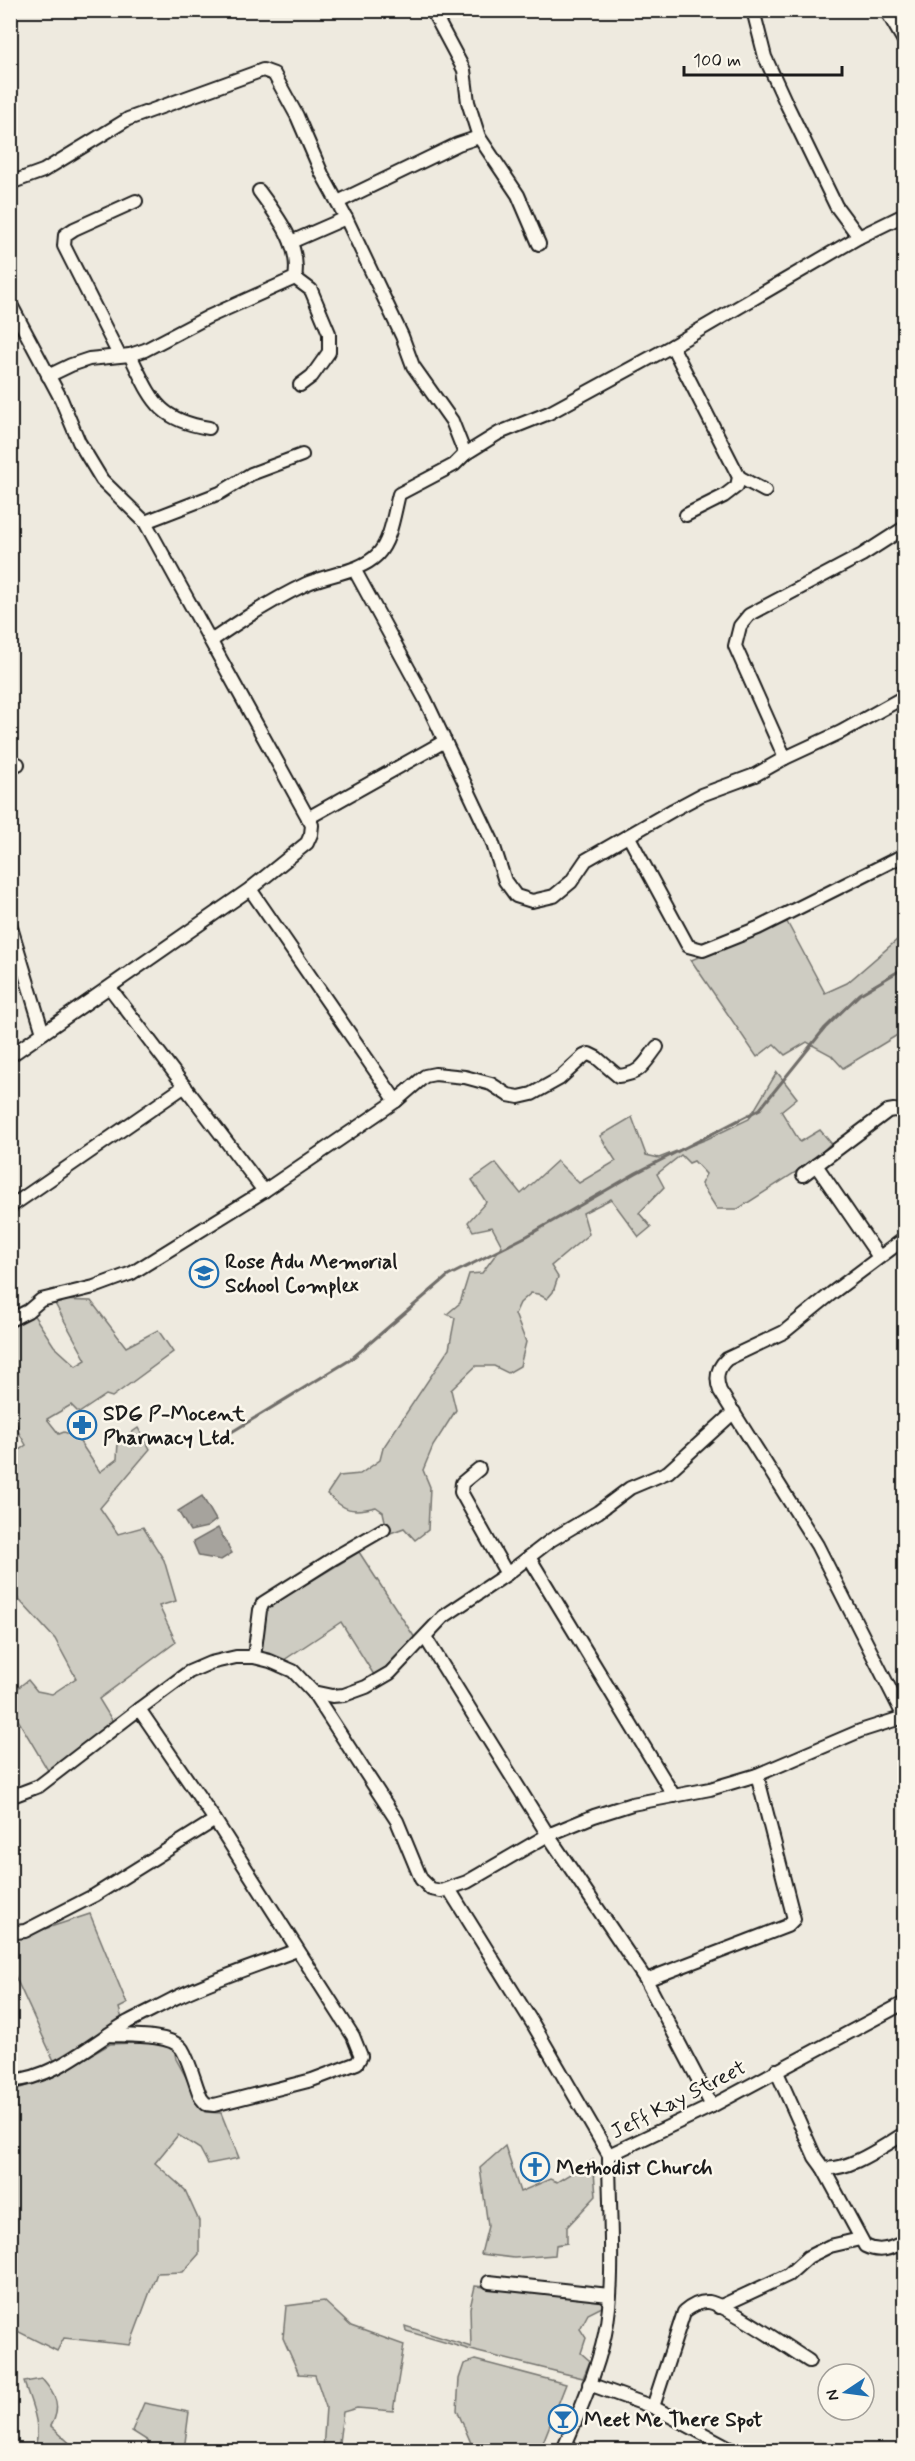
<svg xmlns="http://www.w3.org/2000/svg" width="915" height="2461" viewBox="0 0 915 2461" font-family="Mynerve,sans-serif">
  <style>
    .green { fill: #ceccc2; stroke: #75746f; stroke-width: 1.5 }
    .water { fill: #a6a39d; stroke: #6f6d69; stroke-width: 1.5 }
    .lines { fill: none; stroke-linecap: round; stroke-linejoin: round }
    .stream { stroke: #6f6d69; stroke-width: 3 }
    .minor-casing { stroke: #1c1c1c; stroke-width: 16 }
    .minor { stroke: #fbf7ec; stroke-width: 12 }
    .labels { text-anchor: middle; stroke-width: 5; stroke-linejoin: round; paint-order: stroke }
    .poi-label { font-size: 21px; font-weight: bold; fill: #1c1c1c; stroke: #fbf7ec; text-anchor: start }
    .street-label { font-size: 21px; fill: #1c1c1c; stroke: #fbf7ec }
  </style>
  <rect width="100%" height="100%" fill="#eeeadf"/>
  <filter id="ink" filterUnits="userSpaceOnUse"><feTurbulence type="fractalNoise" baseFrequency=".0167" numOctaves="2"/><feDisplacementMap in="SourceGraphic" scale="12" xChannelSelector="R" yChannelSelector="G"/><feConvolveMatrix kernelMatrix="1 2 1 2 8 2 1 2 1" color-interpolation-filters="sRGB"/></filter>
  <g filter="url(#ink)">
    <g class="green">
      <path d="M787,922L825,993L847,983L904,934V1031L843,1068L831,1055L807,1042L785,1055L774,1044L757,1057L691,960Z"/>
      <path d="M777,1072L797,1098L781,1111L800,1142L820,1130L831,1143L813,1161L738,1209H717L701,1184L706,1174L694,1161L689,1163L681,1155L657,1174L664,1187L639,1213L651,1227L639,1237L611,1199L583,1213L589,1234L551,1266L558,1277L553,1292L547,1299L538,1294L531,1293L520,1303L515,1314L526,1342L520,1366L508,1373L494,1366H476L451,1390L456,1410L433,1446L423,1470L430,1487L428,1530L415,1540L404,1528L388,1534L383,1512L376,1507C351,1513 345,1511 327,1494L339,1476L360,1474L380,1460L383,1448L449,1349L455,1318L447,1314L460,1303L469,1274L482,1273L502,1246L492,1227L473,1231L468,1222L486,1202L472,1180L496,1163L521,1194L557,1161L579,1183L616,1161L600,1136L632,1117L646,1155L659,1158L707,1139L749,1119Z"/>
      <path d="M53,1300L91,1301L126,1347L158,1330L173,1352L112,1397L106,1395L79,1413L71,1405L47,1419L59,1434L64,1432L76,1436L100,1472L117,1459L118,1442L138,1428L150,1449L100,1508L118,1534L143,1527L164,1560L176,1601L159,1606L176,1642L99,1699L115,1725L50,1774L11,1708V1693L28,1680L37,1691L52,1694L76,1678L55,1639L11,1591V1456L26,1445L11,1419V1325L33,1314L54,1346L76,1366L86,1360Z"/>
      <path d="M359,1552L415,1638L385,1668L374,1675L341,1622L284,1660L268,1656L260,1650L265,1609Z"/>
      <path d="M90,1914L127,2004L119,2008L122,2019L56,2065L14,1974L11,1975V1940Z"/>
      <path d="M156,2042L174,2049L176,2059L205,2112L221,2113L239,2158L208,2164L200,2149L178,2135L155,2163L185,2190L199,2221V2254L183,2272L157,2273L130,2345L64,2338L57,2351L19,2332L11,2322V2091L53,2077L110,2044Z"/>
      <path d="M505,2146L520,2192L550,2179L557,2182L593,2160L596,2196L567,2227V2243L556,2245L555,2255L514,2258L481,2254L488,2226L480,2168Z"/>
      <path d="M475,2286L605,2299L604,2306L588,2314L580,2329L586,2338L581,2353L590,2361L583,2378L478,2352L406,2331L405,2326L471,2347L470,2308Z"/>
      <path d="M324,2301L351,2326L404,2345L393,2411L357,2408L343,2412L338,2450H323L326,2407L315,2375L299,2374L283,2338L286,2306Z"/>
      <path d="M475,2360L566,2384L540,2450H474L457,2410L459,2379L464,2364Z"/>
      <path d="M42,2379C56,2395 62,2407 51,2426L77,2450H34C43,2428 31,2403 24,2382Z"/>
      <path d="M144,2403L189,2412L184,2450H151L148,2441L132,2431Z"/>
    </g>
    <g class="water">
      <path d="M202,1496L216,1520L207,1527L190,1531L178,1511Z"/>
      <path d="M218,1528L232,1553L221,1560L199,1556L193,1542Z"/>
    </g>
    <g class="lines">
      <path class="stream" d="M225,1436L350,1360L448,1276L527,1236L636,1173L760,1109L825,1028L860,994L904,968"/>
      <g class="minor-casing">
        <g id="minor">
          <path d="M432,10L464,70L468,102L479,137L518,195L539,244"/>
          <path d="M753,10L765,57L786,103L836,206L859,237"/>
          <path d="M886,10L904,41"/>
          <path d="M10,183L43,171L128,119L263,70L274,74L297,116L322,174L346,218L402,336L413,366L452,421L465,454"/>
          <path d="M338,202L458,144L479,137"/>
          <path d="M291,242L346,218"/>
          <path d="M295,278L311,290L329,333V352L312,376L300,385"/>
          <path d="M10,303L61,399L79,442L102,480L145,522L312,825L311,834L307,843L250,889L10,1056"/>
          <path d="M672,346L739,477L737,486L724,496L686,515"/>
          <path d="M119,355L64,246L65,235L74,229L136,201"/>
          <path d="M130,355C152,399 157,420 209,428"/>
          <path d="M48,376L71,365L89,359L130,355L145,350L208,317L295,278C301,245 277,216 259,191"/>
          <path d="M739,477L765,491"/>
          <path d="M145,522L220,493L251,474L302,455"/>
          <path d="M354,569L425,699L492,841L505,881L516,896L532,901L554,896L571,882L586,860L673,810L701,795L755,775L785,758L841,732L904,697"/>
          <path d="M211,641C241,620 272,600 306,584C328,574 360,572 377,555C391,541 394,513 399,494L454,465L465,454L499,433L549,413L672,346L859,237L904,215"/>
          <path d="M785,758L735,646L740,626L749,615L862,555L904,528"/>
          <path d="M10,767L18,764"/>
          <path d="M308,818L445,741"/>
          <path d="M629,837L688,946L703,950L758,928L904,855"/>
          <path d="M250,889L396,1101"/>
          <path d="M10,924L43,1033"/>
          <path d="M110,988L264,1191"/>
          <path d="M816,1165L879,1257"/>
          <path d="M803,1175L888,1111L894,1110L904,1112"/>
          <path d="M10,1207L185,1086"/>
          <path d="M10,1320L28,1311L41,1300L94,1287L132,1273L264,1191L396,1101L425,1076L435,1074L465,1077L491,1084L508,1095L519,1097L532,1094L559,1079L584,1056L589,1054L597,1058L618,1076C641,1074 644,1064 657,1047"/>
          <path d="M10,1427V1431"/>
          <path d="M479,1469L462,1483L461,1492L507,1574"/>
          <path d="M529,1557L674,1796"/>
          <path d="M425,1637L548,1835L646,1980L712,2106"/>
          <path d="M254,1657L260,1610L263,1603L334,1558L384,1529"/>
          <path d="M313,1692L332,1696L344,1695L366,1687L390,1673L443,1617L507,1574L551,1540L598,1512L630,1488L668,1472L734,1412"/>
          <path d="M903,1715L817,1545L720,1391C715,1378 717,1368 727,1359L784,1332L832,1293L904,1239"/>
          <path d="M10,1797L39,1786L139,1709L189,1672L210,1663L236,1657H254L270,1661L293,1671L313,1692L397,1821L421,1879L431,1889L441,1891L467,1882L548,1835L594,1816L632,1804L710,1789L757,1775L860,1731L904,1717"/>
          <path d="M449,1889L533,2024L609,2155"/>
          <path d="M10,1929L16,1932L25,1931L95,1895L215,1820"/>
          <path d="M646,1980L787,1926L794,1919L757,1775"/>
          <path d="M108,2035C126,2036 171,2033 182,2049C190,2062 195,2084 201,2098L206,2104L214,2105L312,2080L357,2063L361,2056L353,2036L215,1820L139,1709"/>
          <path d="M776,2070L815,2157L823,2168C848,2172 883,2146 904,2134"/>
          <path d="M10,2081C56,2078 90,2044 128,2022C143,2014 158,2007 173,1999C213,1979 256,1966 297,1950"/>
          <path d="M823,2168L865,2246C879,2253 890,2249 904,2242"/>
          <path d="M489,2282L609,2295"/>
          <path d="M719,2307L788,2275L808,2257L830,2246L860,2239"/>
          <path d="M589,2384L653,2407L734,2450"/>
          <path d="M653,2407L684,2312C691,2306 699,2301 709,2302C729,2306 788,2348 809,2361"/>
          <path d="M563,2450C578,2415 597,2372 605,2334C616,2282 609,2210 609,2155L712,2106L904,2003"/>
        </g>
      </g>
      <use href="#minor" class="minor"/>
    </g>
  </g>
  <defs>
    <g id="school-ring" transform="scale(1.5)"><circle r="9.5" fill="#fbf7ec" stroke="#1f6fb2" stroke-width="1.5"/><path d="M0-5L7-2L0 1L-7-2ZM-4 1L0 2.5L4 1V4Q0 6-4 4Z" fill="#1f6fb2"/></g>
    <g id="pharmacy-ring" transform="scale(1.5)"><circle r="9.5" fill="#fbf7ec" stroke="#1f6fb2" stroke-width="1.5"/><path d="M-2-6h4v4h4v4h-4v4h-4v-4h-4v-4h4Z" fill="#1f6fb2"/></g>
    <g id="church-ring" transform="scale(1.5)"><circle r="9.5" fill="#fbf7ec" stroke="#1f6fb2" stroke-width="1.5"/><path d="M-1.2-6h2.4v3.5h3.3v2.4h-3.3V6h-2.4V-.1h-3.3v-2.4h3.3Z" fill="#1f6fb2"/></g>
    <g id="bar-ring" transform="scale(1.5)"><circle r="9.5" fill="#fbf7ec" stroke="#1f6fb2" stroke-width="1.5"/><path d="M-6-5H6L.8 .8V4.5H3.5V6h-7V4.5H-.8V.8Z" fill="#1f6fb2"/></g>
  </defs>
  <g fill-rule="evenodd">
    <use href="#school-ring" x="204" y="1273"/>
    <use href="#pharmacy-ring" x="82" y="1425"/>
    <use href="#church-ring" x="535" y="2167"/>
    <use href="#bar-ring" x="563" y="2419"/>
  </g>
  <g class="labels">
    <g class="poi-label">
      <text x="225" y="1268">Rose Adu Memorial<tspan x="225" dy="24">School Complex</tspan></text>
      <text x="103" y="1420">SDG P-Mocent<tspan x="103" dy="24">Pharmacy Ltd.</tspan></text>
      <text x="556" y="2174">Methodist Church</text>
      <text x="584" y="2426">Meet Me There Spot</text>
    </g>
    <g class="street-label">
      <text transform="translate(678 2099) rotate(-27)" y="7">Jeff Kay Street</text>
    </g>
  </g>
  <rect width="915" height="2461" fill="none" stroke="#fbf7ec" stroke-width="36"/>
  <rect x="18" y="18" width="879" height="2425" fill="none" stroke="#1c1c1c" stroke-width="2" filter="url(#ink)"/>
  <g transform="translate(846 2392) rotate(257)"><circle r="28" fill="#fbf7ec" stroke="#a29f99" stroke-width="1.5"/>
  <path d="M0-4.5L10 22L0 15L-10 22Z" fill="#1f6fb2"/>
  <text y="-9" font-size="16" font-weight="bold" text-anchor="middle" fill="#1c1c1c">N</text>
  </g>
  <path d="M684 66v9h158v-9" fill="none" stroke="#1c1c1c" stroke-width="3"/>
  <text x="693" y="66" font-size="18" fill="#1c1c1c" stroke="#fbf7ec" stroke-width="4.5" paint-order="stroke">100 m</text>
</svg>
